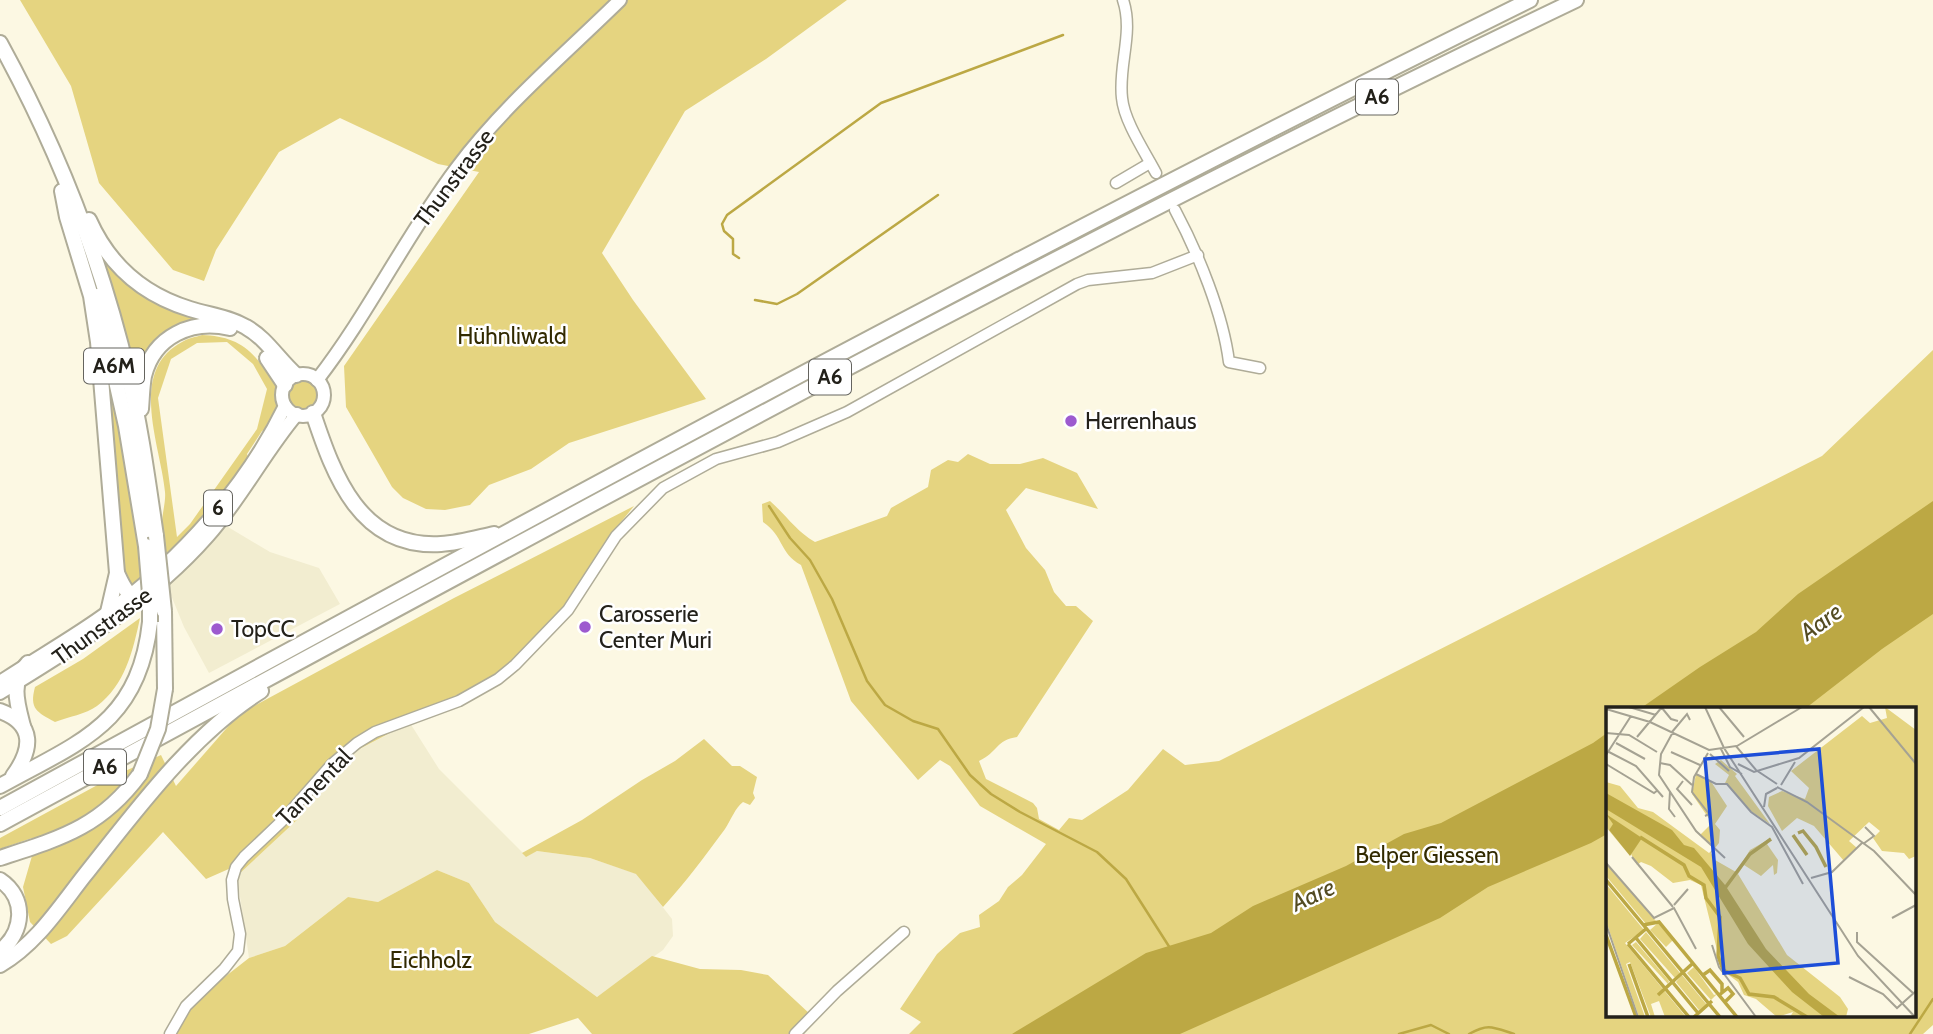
<svg xmlns="http://www.w3.org/2000/svg" width="1933" height="1034" viewBox="0 0 1933 1034" font-family="Cabin,sans-serif">
  <style>
    .built { fill: #f2edd0 }
    .green { fill: #e5d480; fill-rule: evenodd }
    .water { fill: #bca844 }
    .lines { fill: none; stroke-linecap: round; stroke-linejoin: round }
    .stream { stroke: #bca844; stroke-width: 2.5 }
    .minor-casing { stroke: #afac98; stroke-width: 13 }
    .major-casing { stroke: #afac98; stroke-width: 16 }
    .highway-casing { stroke: #afac98; stroke-width: 18 }
    .minor { stroke: #fff; stroke-width: 10 }
    .major { stroke: #fff; stroke-width: 12 }
    .highway { stroke: #fff; stroke-width: 14 }
    .highway-bridge-casing { stroke: #afac98; stroke-width: 18; stroke-linecap: butt }
    .highway-bridge { stroke: #fff; stroke-width: 14 }
    .poi-dot { fill: #9d5acf; stroke: #fff; stroke-width: 2.5 }
    .labels { text-anchor: middle; stroke-width: 5; stroke-linejoin: round; paint-order: stroke }
    .shield { fill: #fff; stroke: #65645f; stroke-width: 2 }
    .shield-label { font-size: 21px; font-weight: bold; fill: #23211a }
    .street-label { font-size: 23px; fill: #23211a; stroke: #fff }
    .park-label { font-size: 23px; fill: #322a00; stroke: #fff }
    .poi-label { font-size: 23px; fill: #23211a; stroke: #fff; text-anchor: start }
    .water-label { font-size: 24px; font-style: italic; fill: #534b22; stroke: #fff }
    .inset-river { fill: none; stroke: #bca844; stroke-width: 3.5 }
    .inset-road { fill: none; stroke: #a5a293; stroke-width: 2 }
    .view { fill: #1d4ed8; fill-opacity: 0.15; stroke: #1d4ed8; stroke-width: 3.5 }
    .inset-edge { fill: none; stroke: #23211a; stroke-width: 3.5 }
  </style>
  <rect width="100%" height="100%" fill="#fcf8e3"/>
  <g class="built">
    <path d="M223,524L270,552L319,568L340,604L209,673L184,627L166,583Z"/>
    <path d="M410,723L439,769L526,856L537,851L590,858L637,874L672,919L673,936L663,950L597,997L495,922L469,883L437,870L378,902L348,897L285,946L249,958L237,876L298,819L304,803L348,755Z"/>
  </g>
  <g class="green">
    <path d="M20,0H847L766,59L685,111L602,253L633,300L706,399L569,443L531,469L489,485L470,505L445,510L426,509L403,498L392,487L346,407L344,366L479,172L438,164L340,118L279,152L216,250L204,281L173,270L99,183L71,86Z"/>
    <path d="M107,259L201,319L143,367H134L104,262Z"/>
    <path d="M202,335C228,336 245,343 261,364L269,365C283,393 283,400 269,428L262,431L247,454L249,459L202,521L166,556C164,546 162,534 162,524C162,513 166,502 165,492C161,446 127,371 182,342C188,338 196,337 202,335ZM227,342L253,364L267,389L257,429L190,524L177,537L158,398L171,359L197,343Z"/>
    <path d="M1933,350V1025L1923,1034H909L921,1022L900,1009L937,954L960,933L980,927L979,915L999,901L1008,887L1022,875L1046,844L980,806L950,766L940,760L918,780L851,701L801,565C779,553 784,536 763,522L762,504L770,501C786,515 796,531 815,542L887,516L891,508L928,487L931,470L948,460L958,462L968,454L990,464H1020L1043,458L1077,473L1098,509L1026,488L1006,510L1026,548L1045,570L1054,592L1066,606H1076L1093,621L1017,737C996,740 998,752 979,761L986,779L1033,803L1037,808L1039,819L1059,830L1069,818L1082,820L1128,790L1163,749L1185,765L1219,761L1822,456ZM1608,708H1914V1015H1608Z"/>
    <path d="M106,374H109L132,492L143,577L131,590L123,577L121,530L114,489Z"/>
    <circle cx="303" cy="394" r="15"/>
    <path d="M634,506L612,533L571,599L525,651L491,680L348,755L305,803L298,819L237,876L231,868L206,879L163,832L67,936L51,944L30,922L23,887L34,849L32,838L0,849V838L114,776L161,755L176,786L239,714L454,598Z"/>
    <path d="M140,618C133,651 125,685 97,706C86,714 68,717 55,722C37,712 29,709 35,687L83,659Z"/>
    <path d="M704,739L732,766H740L757,777L753,793L755,798L750,805L743,802C735,808 731,820 725,829C705,856 686,882 663,907L636,874L590,858L537,851L526,857L522,853L582,820L642,780L675,761Z"/>
    <path d="M437,870L469,883L495,922L597,997L652,956L700,969L741,970L768,975L811,1015L796,1034H592L578,1018L529,1034H174L189,1007L208,990L249,958L285,946L348,897L378,902Z"/>
  </g>
  <g class="water">
    <path d="M1933,501V614L1882,649L1806,708H1641L1700,667L1756,632L1798,594Z"/>
    <path d="M1607,733V834L1591,843L1488,887L1440,918L1180,1034H1012L1146,953L1211,933L1253,906L1346,866L1404,834L1441,823L1593,743Z"/>
  </g>
  <g class="lines">
    <g class="stream">
      <path d="M739,258L733,254V239L724,231L722,224L727,215L881,103L1063,35"/>
      <path d="M755,300L777,304L797,294L938,195"/>
      <path d="M769,506L790,538L810,560L832,599L867,681L885,705L913,721L938,729L970,775L991,794L1020,812L1097,852L1126,879L1170,948"/>
      <path d="M1399,1034L1431,1025L1449,1034"/>
      <path d="M1469,1034C1488,1023 1493,1027 1514,1034"/>
      <path d="M1910,1034L1933,999"/>
    </g>
    <g class="minor-casing">
      <g id="minor">
        <path d="M1123,0C1134,33 1118,65 1122,98C1124,121 1145,152 1156,173"/>
        <path d="M1116,183L1150,163"/>
        <path d="M1175,210C1198,253 1223,314 1229,362L1260,368"/>
        <path d="M170,1034L186,1006L224,969L238,951L240,934L233,899L232,880L236,867L244,857L282,821L332,764L357,743L375,732L459,701L498,679L515,665L568,610L616,536L663,488L716,459L778,442L847,412L1077,284L1088,280L1152,273L1198,255"/>
        <path d="M795,1034L837,991L904,932"/>
      </g>
    </g>
    <g class="major-casing">
      <g id="major">
        <circle cx="303" cy="395" r="21"/>
        <path d="M317,380C369,313 405,237 456,169C503,106 564,55 620,0"/>
        <path d="M0,682C36,658 74,637 108,612C181,559 246,486 285,406"/>
        <path d="M0,693C75,647 150,602 208,536C242,498 264,453 297,414"/>
      </g>
    </g>
    <g class="highway-casing">
      <g id="highway">
        <path d="M0,43C57,147 101,259 128,374C141,428 148,482 156,536"/>
        <path d="M62,191L67,217L91,296L98,342L117,573L108,612"/>
        <path d="M89,220C109,265 144,295 190,309C209,315 229,317 246,327C266,338 279,360 296,375"/>
        <path d="M97,296L126,426L146,546"/>
        <path d="M267,358L285,385"/>
        <path d="M141,409C142,398 142,387 144,376C154,336 192,319 230,328"/>
        <path d="M313,413C334,476 360,549 441,544C459,543 476,538 494,534"/>
        <path d="M117,573C122,584 128,599 142,599"/>
        <path d="M164,611L165,689"/>
        <path d="M0,711C36,724 32,750 13,776"/>
        <path d="M23,726C17,703 10,682 28,663"/>
        <path d="M0,786C79,742 139,724 150,622"/>
        <path d="M0,808C506,531 1013,255 1530,0"/>
        <path d="M0,824C521,542 1041,256 1576,0"/>
        <path d="M0,858C61,838 101,827 140,774"/>
        <path d="M0,880C27,898 24,932 0,951"/>
        <path d="M0,965C36,944 59,908 84,876C135,812 191,735 261,691"/>
      </g>
    </g>
    <use href="#minor" class="minor"/>
    <use href="#major" class="major"/>
    <use href="#highway" class="highway"/>
    <g class="highway-bridge-casing">
      <g id="highway-bridge">
        <path d="M156,536L164,611"/>
        <path d="M146,546L150,594V622"/>
        <path d="M140,774L158,729L165,689"/>
      </g>
    </g>
    <use href="#highway-bridge" class="highway-bridge"/>
  </g>
  <g class="poi-dot">
    <circle cx="1071" cy="421" r="7"/>
    <circle cx="585" cy="627" r="7"/>
    <circle cx="217" cy="629" r="7"/>
  </g>
  <g class="labels">
    <g class="shield">
      <rect x="1356" y="79.5" width="42" height="35" rx="5"/>
      <rect x="84" y="348.5" width="60" height="35" rx="5"/>
      <rect x="809" y="359.5" width="42" height="35" rx="5"/>
      <rect x="204" y="490.5" width="28" height="35" rx="5"/>
      <rect x="84" y="749.5" width="42" height="35" rx="5"/>
    </g>
    <g class="shield-label">
      <text x="1377" y="104">A6</text>
      <text x="114" y="373">A6M</text>
      <text x="830" y="384">A6</text>
      <text x="218" y="515">6</text>
      <text x="105" y="774">A6</text>
    </g>
    <g class="street-label">
      <text transform="translate(454 178) rotate(-53)" y="8">Thunstrasse</text>
      <text transform="translate(102 626) rotate(-36)" y="8">Thunstrasse</text>
      <text transform="translate(314 787) rotate(-46)" y="8">Tannental</text>
    </g>
    <g class="park-label">
      <text x="512" y="344">Hühnliwald</text>
      <text x="1427" y="863">Belper Giessen</text>
      <text x="431" y="968">Eichholz</text>
    </g>
    <g class="poi-label">
      <text x="1085" y="429">Herrenhaus</text>
      <text x="599" y="622">Carosserie<tspan x="599" dy="26">Center Muri</tspan></text>
      <text x="231" y="637">TopCC</text>
    </g>
    <g class="water-label">
      <text transform="translate(1821 622) rotate(-36)" y="8">Aare</text>
      <text transform="translate(1313 895) rotate(-25)" y="8">Aare</text>
    </g>
  </g>
  <g transform="translate(1606 707)">
    <rect width="310" height="310" fill="#fcf8e3"/>
    <path d="M279,0L310,23V149L303,152L298,146L276,144L267,131L274,124L263,115L243,134L251,141L238,154L208,119L191,111L176,124L162,99L163,90L176,84L199,92L203,81L185,64L256,9L264,16L281,11ZM115,53L131,67L129,69L164,117L143,103L119,76L123,68L109,57ZM90,67L104,73L121,99L109,117L114,123L113,136L105,146L109,153L130,165L144,143L165,131L161,137L172,153L171,166L168,168L167,158L155,169L138,158L132,167L181,248L234,290L242,302L240,310H184L187,305L171,310L150,292L138,288L132,275L116,263L95,178L84,173L67,176L45,159L35,155L31,158L25,147L35,131L7,118L3,123L24,149L0,120V75L14,79L32,101L47,105L103,146L108,141L94,128L106,116L86,87ZM0,157L50,214L41,218L0,169ZM0,177L38,223L19,236L80,310H59L53,294L45,297L49,310H45L24,255L20,257L39,310H33L0,214ZM52,216L67,233L60,240L44,223ZM40,225L74,266L69,271L34,232ZM30,235L63,274L62,277L26,238ZM88,260L108,288L111,287L105,293L81,266ZM76,268L101,298L93,303L70,275Z" fill="#e5d480"/>
    <path d="M0,86L66,123L78,138L88,141L119,178L160,242L203,287L234,310H218L186,285L142,237L95,160L0,102ZM0,107L36,131L24,149L3,123L7,117Z" fill="#bca844"/>
    <path class="inset-river" d="M192,126L197,124L210,140L220,160M187,128L201,148M34,130L78,158L83,169L98,178L100,191L114,210L112,249L117,263L134,271L143,287L168,290L201,310M0,173L114,310M119,181L144,147L165,132M37,218L53,215L131,310M0,228L30,310M30,231L92,306M22,237L41,221M22,237L83,310M23,257L42,310M97,268L104,263L116,277V286M52,288L86,257M112,289L122,281L127,287L120,294M88,310L106,294"/>
    <path class="inset-road" d="M23,0L50,8M99,0L118,41L252,249L309,310M113,0L138,30M263,0L310,57M56,1L65,12L72,14M0,2L44,15L103,43L130,39L150,63L171,77M66,25L81,7L84,13M67,25L55,47L53,68L90,124L119,151M0,26L23,28L51,45M31,30L56,0M10,36L39,52M131,39L196,0M115,42L124,60L136,67M3,45L30,59L57,90M65,45L94,58M104,47L123,64M0,48L25,9M54,56L64,58L86,78M0,57L48,86L52,83M132,57L148,65L193,51L258,0M90,67L110,77H121L145,105L166,120L197,177M77,74L71,82L86,98M175,78L189,55M171,80L201,95L268,144L310,188M64,84L63,102L69,110M158,100L160,87L171,81M99,109L103,107L86,85L88,70L102,46M257,137L268,129L259,120M26,150L67,200M0,156L48,211L68,201L90,242M205,171L226,165L256,136M68,198L82,182M286,211L310,198M0,217L32,310M251,225V235L307,286M106,238L113,260L150,310M243,270L277,287L291,301L310,284"/>
    <path class="view" d="M213,42L232,256L118,266L99,52Z"/>
    <rect width="310" height="310" class="inset-edge"/>
  </g>
</svg>
